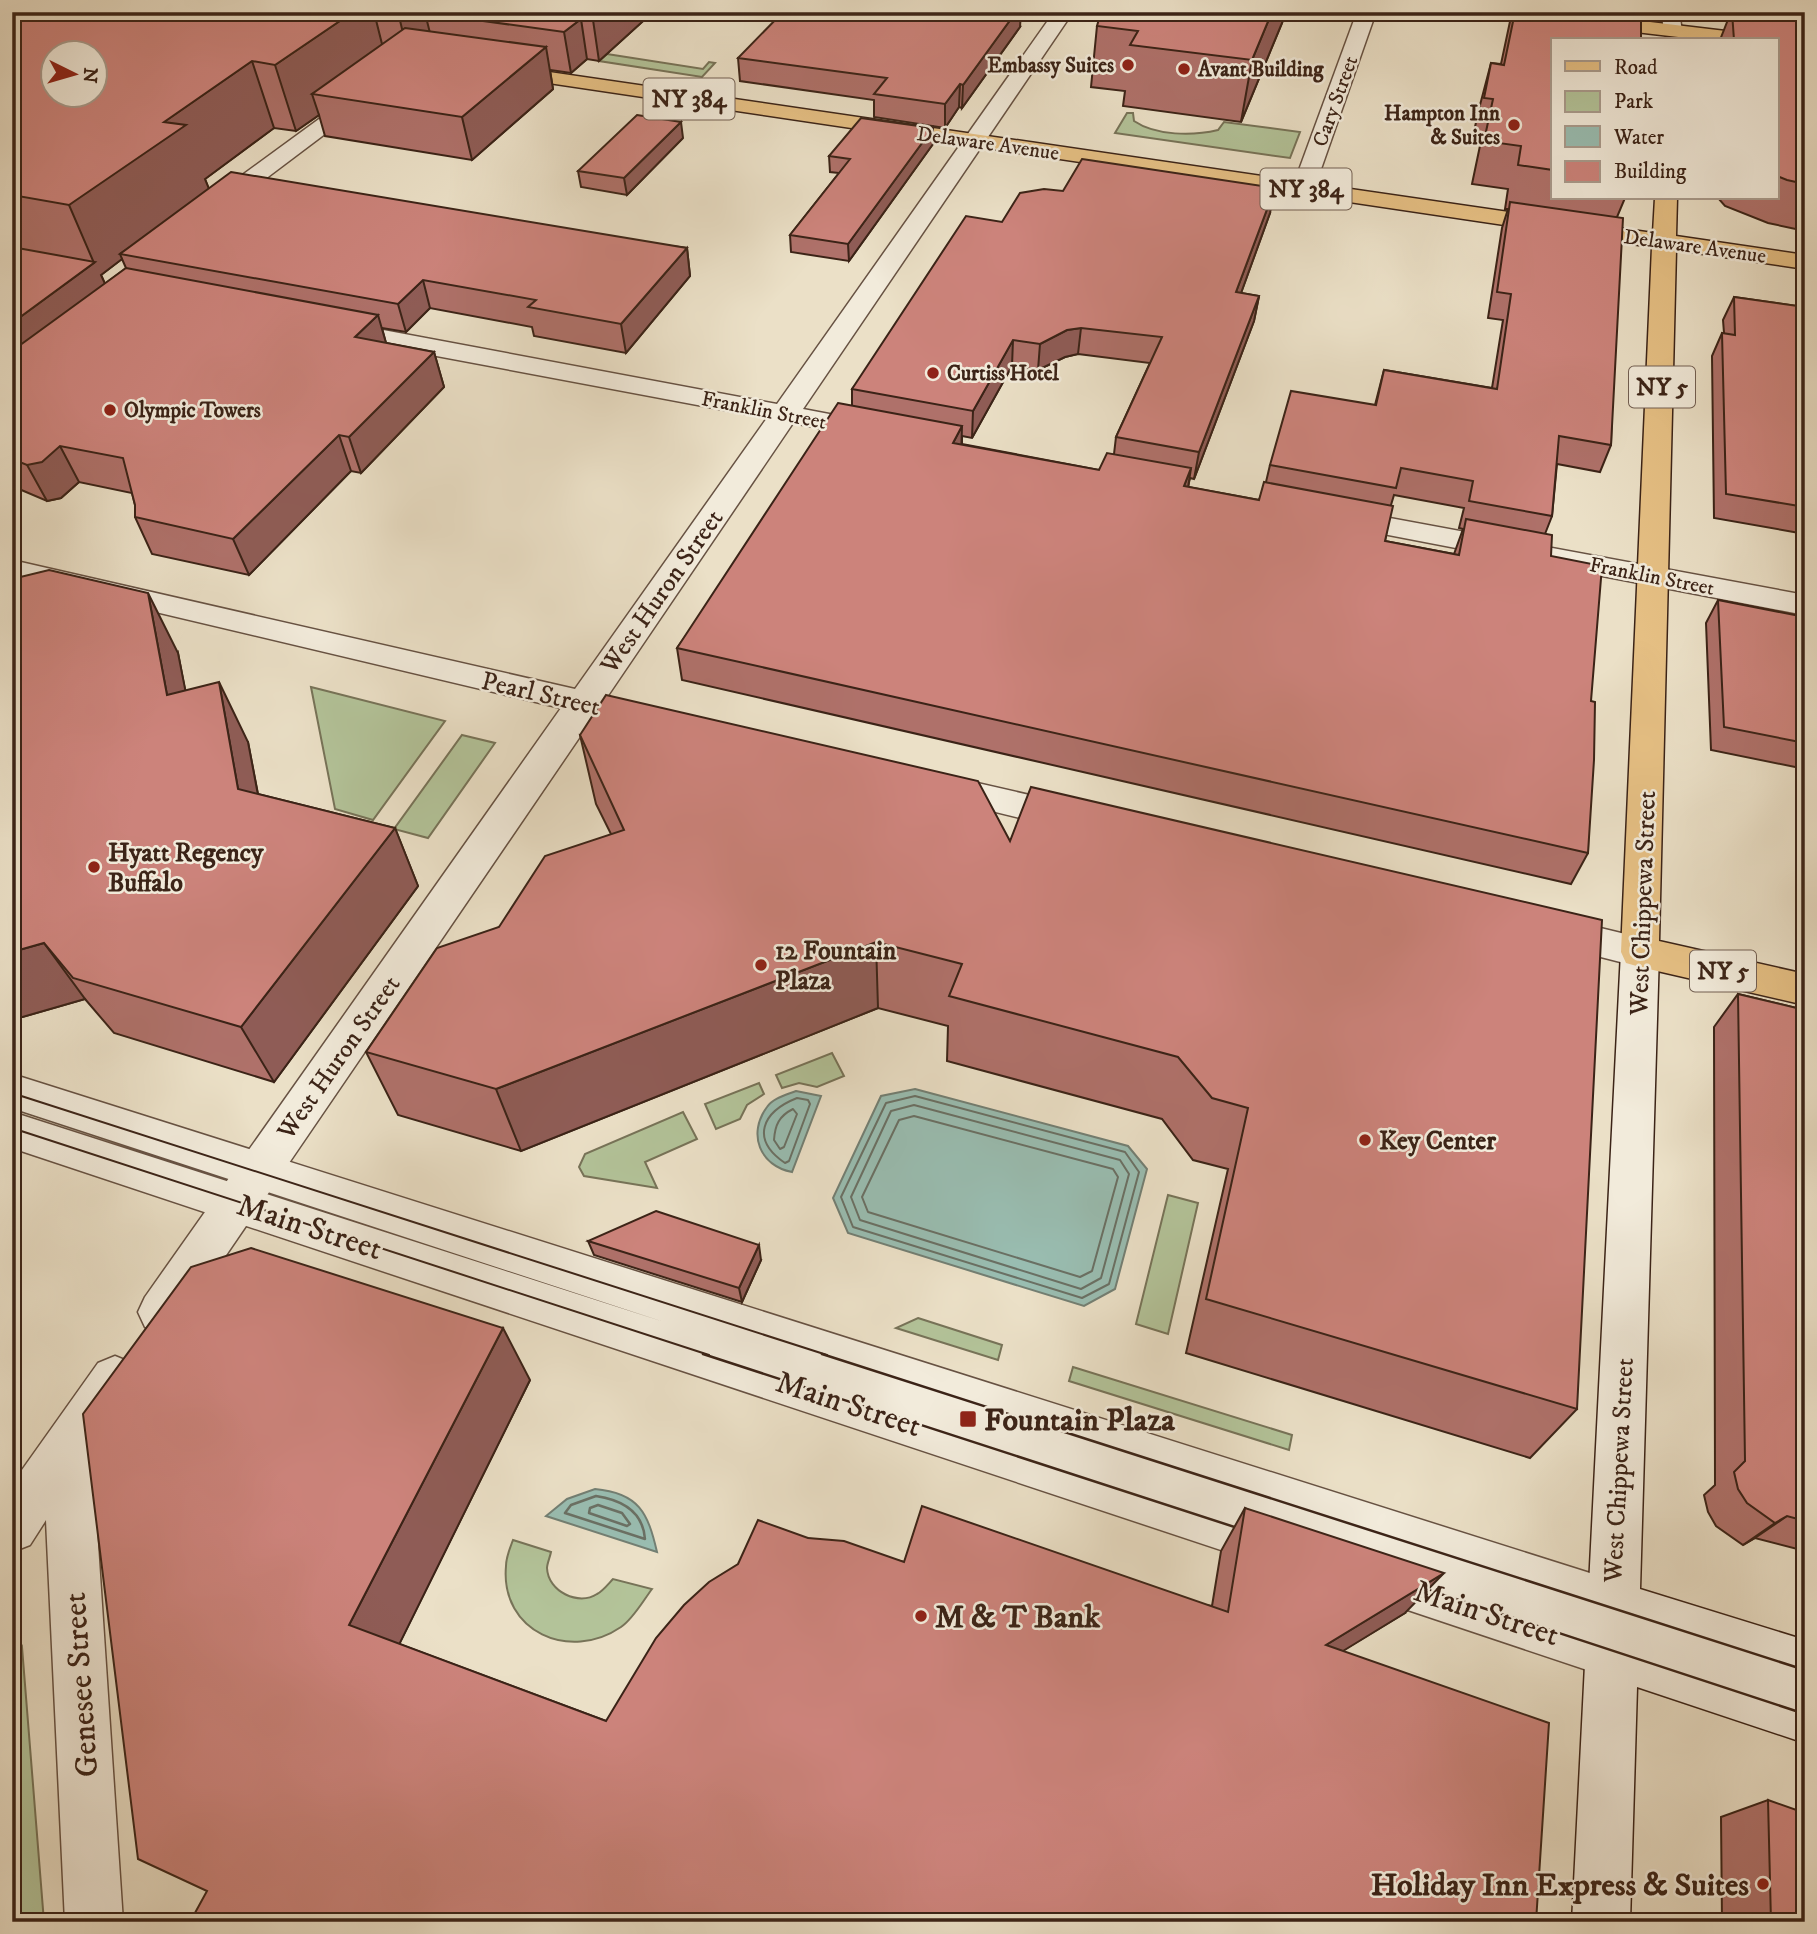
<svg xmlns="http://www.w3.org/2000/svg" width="1817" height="1934" viewBox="0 0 1817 1934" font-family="'IM FELL DW Pica',serif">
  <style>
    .green { fill: #b3c399; stroke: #777358; stroke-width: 2 }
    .water { fill: #99bdb1; stroke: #737f73; stroke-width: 2 }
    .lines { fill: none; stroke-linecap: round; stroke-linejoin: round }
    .shore-far1 { stroke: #6a7064; stroke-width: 2 }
    .shore { stroke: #6a7064; stroke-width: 2.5 }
    .minor-casing { stroke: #675243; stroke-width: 3 }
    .tertiary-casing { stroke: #675243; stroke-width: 3 }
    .secondary-casing { stroke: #3b2317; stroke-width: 3 }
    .primary-casing { stroke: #3b2317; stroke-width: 3 }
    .minor { fill: #f2ebdb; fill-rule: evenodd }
    .tertiary { fill: #f2ebdb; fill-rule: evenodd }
    .secondary { fill: #f2ebdb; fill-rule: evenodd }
    .primary { fill: #e6c084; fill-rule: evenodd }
    .tram-far1 { stroke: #3b2317; stroke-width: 2 }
    .tram { stroke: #3b2317; stroke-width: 2.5 }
    .wall { fill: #af716a; stroke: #3b2317; stroke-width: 2; fill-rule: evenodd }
    .shaded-wall { fill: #8f5c56; stroke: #3b2317; stroke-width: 2 }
    .building { fill: #cc837b; stroke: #3b2317; stroke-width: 2; fill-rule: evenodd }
    .poi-dot { fill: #8f2418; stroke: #f2ebdb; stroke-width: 2.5 }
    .labels { text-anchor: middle; stroke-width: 5; stroke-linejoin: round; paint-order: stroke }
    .far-poi-label { font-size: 21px; font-weight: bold; fill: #3b2317; stroke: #f2ebdb; text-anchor: start }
    .far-street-label { font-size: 21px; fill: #3b2317; stroke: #f2ebdb }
    .shield { fill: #f2ebdb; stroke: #725f52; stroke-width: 2 }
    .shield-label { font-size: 24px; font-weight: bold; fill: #3b2317 }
    .street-label { font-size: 26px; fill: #3b2317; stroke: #f2ebdb }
    .poi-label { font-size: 26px; font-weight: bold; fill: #3b2317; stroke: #f2ebdb; text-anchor: start }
    .near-street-label { font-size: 32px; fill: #3b2317; stroke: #f2ebdb }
    .near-poi-label { font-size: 32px; font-weight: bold; fill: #3b2317; stroke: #f2ebdb; text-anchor: start }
  </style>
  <rect width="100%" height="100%" fill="#ebe0c7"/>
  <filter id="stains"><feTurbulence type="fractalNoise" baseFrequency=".00286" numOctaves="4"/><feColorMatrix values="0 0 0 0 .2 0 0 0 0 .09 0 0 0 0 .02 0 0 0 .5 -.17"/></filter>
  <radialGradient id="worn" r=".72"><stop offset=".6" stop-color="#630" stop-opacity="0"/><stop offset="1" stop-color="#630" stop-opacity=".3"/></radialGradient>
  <g class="green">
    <path d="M607,54L703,69L709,62L715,63L702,77L599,61Z"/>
    <path d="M1127,113H1133L1134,121C1156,136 1193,136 1218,130L1224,122L1300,132L1290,158L1115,133Z"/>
    <path d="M311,687L445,721L373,820L335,809Z"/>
    <path d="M462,735L495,743L428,838L394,829Z"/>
    <path d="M832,1053L844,1076L817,1087L799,1083L782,1088L776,1075Z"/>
    <path d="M759,1083L764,1094L747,1105L740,1119L716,1129L705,1104Z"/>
    <path d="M683,1112L697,1139L645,1162L657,1188L584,1176L579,1167L585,1154Z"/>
    <path d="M1168,1195L1198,1203L1168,1334L1136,1324Z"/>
    <path d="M918,1318L1002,1345L998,1360L896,1328Z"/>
    <path d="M1073,1367L1292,1435L1289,1450L1069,1381Z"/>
    <path d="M513,1540L551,1552C550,1557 547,1564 547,1568C548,1592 579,1606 597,1594C603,1591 609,1583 613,1579L652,1589C643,1601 633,1619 621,1627C570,1662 500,1632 506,1566C506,1557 510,1548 513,1540Z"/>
    <path d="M22,1647L44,1922H12V1662Z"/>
  </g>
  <g class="water">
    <path d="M915,1089L1128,1146L1147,1169L1115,1289L1084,1306L848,1233L833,1198L881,1096Z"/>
    <path d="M796,1091L821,1096L792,1172C760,1166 747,1134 767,1107C773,1098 786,1095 796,1091Z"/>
    <path d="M595,1489C639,1493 648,1513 657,1552L546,1516L567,1499Z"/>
  </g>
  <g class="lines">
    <g class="shore-far1">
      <path d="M915,1096L1125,1152L1139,1172L1109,1284L1082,1298L853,1227L841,1197L886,1103Z"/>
      <path d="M797,1098L808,1100L810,1104L789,1161L785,1163C750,1139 762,1112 797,1098Z"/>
      <path d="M914,1105L1120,1160L1129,1174L1101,1278L1081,1289L860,1220L851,1197L891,1111Z"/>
      <path d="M793,1109L797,1114L784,1147L780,1149L774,1140C775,1125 779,1116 793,1109Z"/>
      <path d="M914,1116L1113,1169L1118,1177L1092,1271L1080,1277L868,1212L862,1197L899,1120Z"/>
    </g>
    <g class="shore">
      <path d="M596,1496C622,1500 643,1511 645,1539L565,1513L571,1505Z"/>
      <path d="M598,1505L622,1513L630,1524L627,1526L589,1513L590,1508Z"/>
    </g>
    <g class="minor-casing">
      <g id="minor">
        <path d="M1357,12H1376L1314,189L1311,194H1295L1292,189Z"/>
        <path d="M1661,12H1679L1682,31L1679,35H1665Z"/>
        <path d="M363,90L370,92L373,96L370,100L220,213H204L201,208L204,203L356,92Z"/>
        <path d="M12,1074L1612,1580L1630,1588L1638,1606L1630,1624L1619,1629L1630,1633L1637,1652L1630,1671L1611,1678L1357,1593L1350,1575L1357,1557L1369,1552L1303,1531L1309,1546L1302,1564L1284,1571L12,1148V1112L664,1322L12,1108Z"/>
      </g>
    </g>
    <g class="tertiary-casing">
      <g id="tertiary">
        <path d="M1054,12H1073L803,409L887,425L891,431L887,437L877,439L793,423L607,697L619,700L624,708L619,716L607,719L594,716L177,1327L161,1333L145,1327L138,1312L145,1297L561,708L12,578V560L575,689L767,418L335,337L326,334L322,329L326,324L335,321L777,404Z"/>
        <path d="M1336,508L1805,595V615L1326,523L1321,517L1326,511Z"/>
        <path d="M938,774L1073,805L1086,809L1091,818L1086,827L1073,831L926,795L921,786L926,777Z"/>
        <path d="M1551,916L1654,941L1659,952L1654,963L1640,967L1538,941L1532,931L1538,921Z"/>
        <path d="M115,1356L132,1363L138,1379L132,1395L92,1454L123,1922H65L46,1520L30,1545L12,1552V1484L98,1363Z"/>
      </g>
    </g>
    <g class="secondary-casing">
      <path id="secondary" d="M1640,937L1654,941L1659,952L1640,1589L1805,1640V1743L1637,1687L1630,1922H1572L1621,952L1626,941Z"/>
    </g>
    <g class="primary-casing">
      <g id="primary">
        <path d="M1507,12H1566L1751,34L1761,40H1704L1516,18Z"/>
        <path d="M501,65L1653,233L1655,198H1677L1676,236L1805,255V269L1676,250L1659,941L1805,974V1005L1640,967L1626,963L1621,952L1652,247L494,75L491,71L494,67Z"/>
      </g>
    </g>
    <use href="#minor" class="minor"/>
    <use href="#tertiary" class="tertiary"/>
    <use href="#secondary" class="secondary"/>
    <use href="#primary" class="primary"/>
    <g class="tram-far1">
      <path d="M12,1093L827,1355"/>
      <path d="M12,1128L709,1355"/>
    </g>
    <g class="tram">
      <path d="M703,1354L1253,1533"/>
      <path d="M822,1354L1805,1670"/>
      <path d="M1410,1584L1805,1714"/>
    </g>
  </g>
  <g class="wall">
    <path d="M12,12H653L599,61L587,59L571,73L550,70L553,89L472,160L325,136L319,115L296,131L274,128L205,179L209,189L687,248L690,276L626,353L534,336L532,327L430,308L406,332L382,328L386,343L434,352L444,387L361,473L351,471L249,575L152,554L135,517V505L132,493L79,482L61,498L47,501L12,486ZM122,259L126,268L105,284L101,275Z"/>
    <path d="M1512,12H1641L1553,40V198H1625L1617,217L1611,445L1600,472L1557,464L1552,516L1545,534L1591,701L1588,853L1571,884L682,680L677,648L852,406V389L1002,222L1063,191L1270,213L1241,293L1259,296L1254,321L1194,479L1190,478L1188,487L1259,500L1266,482L1270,465L1375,405L1384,370L1492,388L1503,320L1488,318L1502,228L1508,209H1505L1508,189L1472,184L1481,141L1472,140L1480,105L1491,63L1501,64ZM1078,354L1150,363L1116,437L1114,454L1099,470L962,444V436L972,438L1012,366L1038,370L1065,357ZM1394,495L1464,508L1459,528L1463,529L1454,554L1385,541L1391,505Z"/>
    <path d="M1731,12H1751L1805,18V231L1768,223L1725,206L1718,198H1777V40H1720Z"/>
    <path d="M1282,23L1241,122L1123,106L1125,91L1091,87L1097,26Z"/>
    <path d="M1020,27L962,108L959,107L945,128L874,117V100L740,81L738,58Z"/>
    <path d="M683,138L627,195L581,187L578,171Z"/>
    <path d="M933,144L849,261L791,252L790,235L839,173L830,172L829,156Z"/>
    <path d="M1734,297L1805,307V534L1714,518L1712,356L1722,333H1724L1723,320Z"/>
    <path d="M1718,600L1805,617V769L1711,750L1706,623Z"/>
    <path d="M178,653L185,690L248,742L258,794L395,828L418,886L274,1082L114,1033L85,999L12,1020Z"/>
    <path d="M580,735L1010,841L1577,1409L1530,1458L1186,1353L1228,1169L1193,1160L1162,1119L947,1061L948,1026L878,1008L521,1151L398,1115L366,1052L499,927L611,834L596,804Z"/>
    <path d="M1738,994L1805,1010V1551L1755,1538L1743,1545L1716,1526L1708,1512L1704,1495L1715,1485L1714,1027Z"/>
    <path d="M588,1241L761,1260L742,1302L594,1255Z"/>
    <path d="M530,1380L399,1644L606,1721L808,1538L904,1562L1212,1606L1221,1551L1245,1508L1405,1613L1342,1651L1536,1922H190Z"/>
    <path d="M1768,1800L1805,1922H1722L1721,1817Z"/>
  </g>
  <g class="shaded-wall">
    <path d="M353,12H374L387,64L312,94L319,115L296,131L275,65Z"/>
    <path d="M398,12H458L425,13L430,33L407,50Z"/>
    <path d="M602,12H653L599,61L593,20Z"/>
    <path d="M1016,12H1021L1020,27L962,108L963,85Z"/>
    <path d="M1272,12H1284L1282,23L1241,122L1252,60Z"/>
    <path d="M581,19L587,59L571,73L564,32Z"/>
    <path d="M546,47L553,89L472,160L462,117Z"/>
    <path d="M252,61L274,128L205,179L211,194L120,254L122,259L101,275L111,297L12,372V323L94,263L69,205L164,122Z"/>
    <path d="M960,84L959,107L945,128V104Z"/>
    <path d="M681,122L683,138L627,195L624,178Z"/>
    <path d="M933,128V144L849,261L848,244Z"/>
    <path d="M1275,188L1270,213L1232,318L1236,292Z"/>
    <path d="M687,248L690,276L626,353L621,324Z"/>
    <path d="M423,280L430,308L406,332L398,304Z"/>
    <path d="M1259,296L1254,321L1194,479L1199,452Z"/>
    <path d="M378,315L388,350L355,337Z"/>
    <path d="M1081,328L1078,354L1065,357L1038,370L1040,344L1067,330Z"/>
    <path d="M1013,340L1012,366L972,438L973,411Z"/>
    <path d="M434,352L444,387L361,473L349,437Z"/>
    <path d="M962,426L961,458L953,443Z"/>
    <path d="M339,435L351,471L249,575L233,539Z"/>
    <path d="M60,446L79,482L61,498L47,501L27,465Z"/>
    <path d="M1191,468L1186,501L1184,486Z"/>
    <path d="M148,593L178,653L198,754L167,695Z"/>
    <path d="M219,682L248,742L268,848L238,789Z"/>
    <path d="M395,828L418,886L274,1082L241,1027Z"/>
    <path d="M876,942L878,1008L521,1151L496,1089Z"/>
    <path d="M44,943L85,999L12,1020V952Z"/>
    <path d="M759,1245L761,1260L742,1302L739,1288Z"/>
    <path d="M503,1328L530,1380L391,1661L349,1625Z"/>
    <path d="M1787,1516L1755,1538L1743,1545L1775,1523Z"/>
    <path d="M1444,1573L1405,1613L1294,1681L1326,1645Z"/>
  </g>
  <g class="building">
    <path d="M12,12H353L275,65L252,61L164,122L186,125L69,205L12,195ZM52,52H94V94H52Z"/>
    <path d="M426,12H602L593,20L581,19L564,32L425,13Z"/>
    <path d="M783,12H1016L963,85L960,84L945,104L874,94L887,78L738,58Z"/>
    <path d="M1101,12H1272L1252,60L1130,45L1138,31L1097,26Z"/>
    <path d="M1515,12H1641V40H1553V170L1518,165L1521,146L1484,141L1493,99L1484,98L1491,63L1504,65Z"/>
    <path d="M1732,12H1751L1805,18V184L1787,180L1777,176V40H1734Z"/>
    <path d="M405,28L546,47L462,117L312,94Z"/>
    <path d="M637,115L681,122L624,178L578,171Z"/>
    <path d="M861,118L933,128L848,244L790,235L850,159L829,156Z"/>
    <path d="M1082,159L1275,188L1236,292L1259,296L1199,452L1116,437L1162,337L1081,328L1067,330L1040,344L1013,340L973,411L852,389L966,216L1002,222L1020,193L1044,189L1063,191Z"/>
    <path d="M231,172L687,248L621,324L528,307L536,300L423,280L398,304L120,254Z"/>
    <path d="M1510,202L1623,218L1611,445L1559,436L1552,516L1469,501L1473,481L1401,468L1396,488L1270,465L1291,391L1376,405L1384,370L1497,389L1511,294L1497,292Z"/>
    <path d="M12,247L95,262L12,323Z"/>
    <path d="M126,268L378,315L355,337L434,352L349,437L339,435L233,539L135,517V505L123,458L60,446L42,462L27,465L12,459V351Z"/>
    <path d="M1734,297L1805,307V507L1726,494L1722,333L1735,335Z"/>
    <path d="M838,403L962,426L953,443L1099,470L1107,453L1191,468L1184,486L1259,500L1264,482L1393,506L1385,541L1459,555L1466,519L1552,535L1551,556L1602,566L1591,701L1595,702L1594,760L1588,853L677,648Z"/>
    <path d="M49,570L148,593L167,695L219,682L238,789L395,828L241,1027L73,978L44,943L12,952V579Z"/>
    <path d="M1718,600L1805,617V743L1724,727Z"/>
    <path d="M606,695L978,781L1010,841L1031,787L1602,920L1577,1409L1206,1299L1248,1108L1212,1098L1178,1057L949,996L962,964L876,942L496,1089L366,1052L437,948L499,927L545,856L624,830L580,735Z"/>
    <path d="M1738,994L1805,1010V1521L1787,1516L1775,1523L1747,1503L1738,1489L1734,1472L1745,1461Z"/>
    <path d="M656,1211L759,1245L739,1288L588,1241Z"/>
    <path d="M251,1248L503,1328L349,1625L606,1721L656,1638L684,1605L709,1582L738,1564L758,1520L808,1538L844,1541L904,1562L922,1506L1228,1612L1245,1508L1444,1573L1326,1645L1549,1723L1536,1922H888L880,1919L879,1922H190L207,1891L138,1859L83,1414L191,1267Z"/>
    <path d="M1768,1800L1805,1813V1922H1771Z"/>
  </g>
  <g class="poi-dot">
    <circle cx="1128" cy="65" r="7"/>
    <circle cx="1184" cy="69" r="7"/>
    <circle cx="1514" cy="125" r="7"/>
    <circle cx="933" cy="373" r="7"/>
    <circle cx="110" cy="410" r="7"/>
    <circle cx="94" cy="867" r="7"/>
    <circle cx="761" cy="965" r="7"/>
    <circle cx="1365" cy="1140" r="7"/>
    <rect x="959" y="1410" width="18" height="18" rx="3.5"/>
    <circle cx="921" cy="1616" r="7"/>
    <circle cx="1763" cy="1884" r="7"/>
  </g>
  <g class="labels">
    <g class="far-poi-label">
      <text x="1114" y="72" text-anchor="end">Embassy Suites</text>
      <text x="1198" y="76">Avant Building</text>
      <text x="1500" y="120" text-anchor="end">Hampton Inn<tspan x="1500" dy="24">&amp; Suites</tspan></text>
      <text x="947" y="380">Curtiss Hotel</text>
      <text x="124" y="417">Olympic Towers</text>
    </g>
    <g class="far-street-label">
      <text transform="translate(1335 101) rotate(-70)" y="7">Cary Street</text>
      <text transform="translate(988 143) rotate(8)" y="7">Delaware Avenue</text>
      <text transform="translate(1695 246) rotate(8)" y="7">Delaware Avenue</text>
      <text transform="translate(764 410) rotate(11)" y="7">Franklin Street</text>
      <text transform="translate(1652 576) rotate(11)" y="7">Franklin Street</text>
    </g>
    <g class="shield">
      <rect x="643.5" y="78.5" width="91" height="41" rx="5"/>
      <rect x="1260.5" y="168.5" width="91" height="41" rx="5"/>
      <rect x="1629" y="366.5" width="66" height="41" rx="5"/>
      <rect x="1690" y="950.5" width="66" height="41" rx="5"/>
    </g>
    <g class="shield-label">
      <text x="689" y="107">NY 384</text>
      <text x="1306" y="197">NY 384</text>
      <text x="1662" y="395">NY 5</text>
      <text x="1723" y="979">NY 5</text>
    </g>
    <g class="street-label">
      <text transform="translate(661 591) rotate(-55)" y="9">West Huron Street</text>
      <text transform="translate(541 693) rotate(13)" y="9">Pearl Street</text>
      <text transform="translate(1642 903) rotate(-88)" y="9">West Chippewa Street</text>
      <text transform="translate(338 1057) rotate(-55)" y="9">West Huron Street</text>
      <text transform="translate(1618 1470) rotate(-87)" y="9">West Chippewa Street</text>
    </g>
    <g class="poi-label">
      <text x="108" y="861">Hyatt Regency<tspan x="108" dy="30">Buffalo</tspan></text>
      <text x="775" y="959">12 Fountain<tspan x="775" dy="30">Plaza</tspan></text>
      <text x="1379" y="1149">Key Center</text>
    </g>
    <g class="near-street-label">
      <text transform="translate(310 1226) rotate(18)" y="11">Main Street</text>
      <text transform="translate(849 1403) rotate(18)" y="11">Main Street</text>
      <text transform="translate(1487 1612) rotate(18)" y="11">Main Street</text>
      <text transform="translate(80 1685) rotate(-94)" y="11">Genesee Street</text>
    </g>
    <g class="near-poi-label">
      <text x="984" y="1430">Fountain Plaza</text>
      <text x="935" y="1627">M &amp; T Bank</text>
      <text x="1749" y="1895" text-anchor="end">Holiday Inn Express &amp; Suites</text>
    </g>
  </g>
  <rect width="1817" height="1934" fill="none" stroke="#ebe0c7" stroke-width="42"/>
  <rect x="14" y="14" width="1789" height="1906" fill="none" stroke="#3b2317" stroke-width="3.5"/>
  <rect x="21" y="21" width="1775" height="1892" fill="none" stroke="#3b2317" stroke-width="2"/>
  <rect x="1551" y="38" width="228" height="161" fill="#f2ebdb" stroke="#a99b8d" stroke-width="2"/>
  <rect x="1565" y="61" width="35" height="10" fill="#e6c084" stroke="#a99b8d" stroke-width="2"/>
  <text x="1614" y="74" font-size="21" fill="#3b2317">Road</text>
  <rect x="1565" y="91" width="35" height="21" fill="#b3c399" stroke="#a99b8d" stroke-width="2"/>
  <text x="1614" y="108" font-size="21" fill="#3b2317">Park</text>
  <rect x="1565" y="126" width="35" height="21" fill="#99bdb1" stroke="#a99b8d" stroke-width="2"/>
  <text x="1614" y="144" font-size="21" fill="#3b2317">Water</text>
  <rect x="1565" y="161" width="35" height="21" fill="#cc837b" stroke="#a99b8d" stroke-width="2"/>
  <text x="1614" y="178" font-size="21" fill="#3b2317">Building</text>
  <g transform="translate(74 74) rotate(95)"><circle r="33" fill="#f2ebdb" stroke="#a99b8d" stroke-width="2"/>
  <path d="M0-5L12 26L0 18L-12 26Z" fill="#8f2418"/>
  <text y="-10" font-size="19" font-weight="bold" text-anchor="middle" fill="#3b2317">N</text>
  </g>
  <rect width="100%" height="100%" filter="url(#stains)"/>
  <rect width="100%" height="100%" fill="url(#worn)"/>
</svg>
